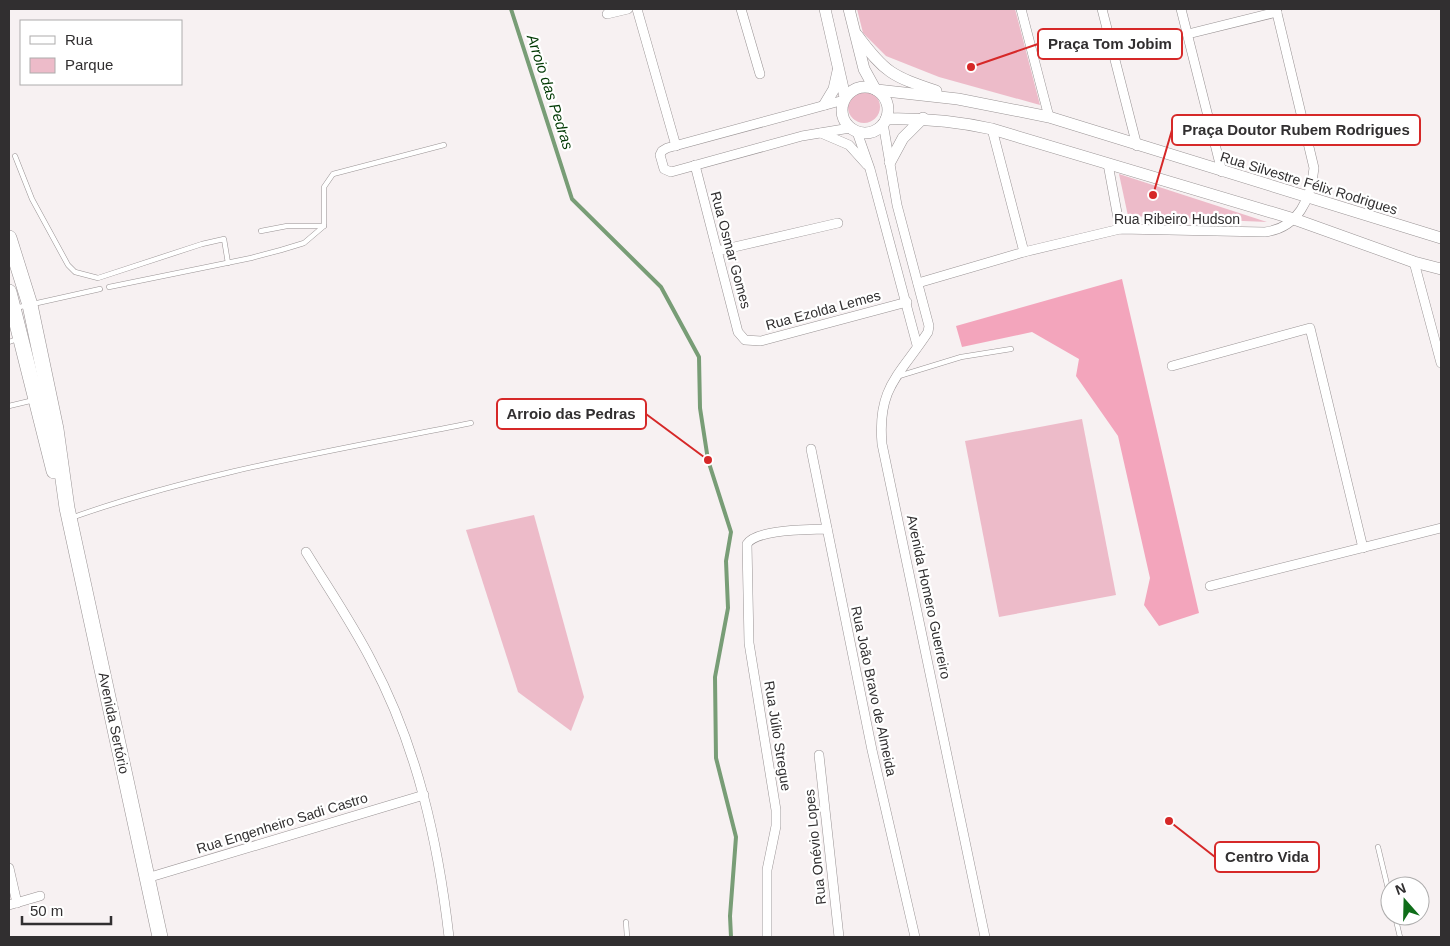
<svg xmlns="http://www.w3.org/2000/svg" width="1450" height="946" viewBox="0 0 1450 946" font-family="Helvetica,sans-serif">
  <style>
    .green { fill: #edbbc9 }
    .forest { fill: #f3a5bc }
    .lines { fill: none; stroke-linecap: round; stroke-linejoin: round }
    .stream { stroke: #789d76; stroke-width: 4 }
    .service-casing { stroke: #999394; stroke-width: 5.5 }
    .minor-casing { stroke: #999394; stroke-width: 10 }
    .tertiary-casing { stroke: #999394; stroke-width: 12 }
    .primary-casing { stroke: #999394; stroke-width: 16 }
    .service { stroke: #fff; stroke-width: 4.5 }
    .minor { stroke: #fff; stroke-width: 9 }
    .tertiary { stroke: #fff; stroke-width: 11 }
    .primary { stroke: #fff; stroke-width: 15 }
    .labels { text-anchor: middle; stroke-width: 4.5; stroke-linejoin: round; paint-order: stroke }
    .street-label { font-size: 14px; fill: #312f30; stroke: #fff }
    .water-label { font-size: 15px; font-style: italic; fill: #003903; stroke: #fff }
    .leader { fill: none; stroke: #d62828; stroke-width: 2 }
    .callout-dot { fill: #d62828; stroke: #fff; stroke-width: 2 }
    .callout { fill: #fff; stroke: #d62828; stroke-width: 2 }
    .callout-label { font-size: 15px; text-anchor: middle; font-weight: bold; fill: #312f30 }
  </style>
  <rect width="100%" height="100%" fill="#f7f1f2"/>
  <g class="green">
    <path d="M857,9H1015L1040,105L939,77L886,56L863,33Z"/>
    <circle cx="864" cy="107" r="16"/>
    <path d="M1119,174L1267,222L1128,216Z"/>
    <path d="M1082,419L1116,595L999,617L965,441Z"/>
    <path d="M534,515L584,697L571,731L518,692L466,530Z"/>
  </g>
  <path class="forest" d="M1122,279L1199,613L1159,626L1144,605L1150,578L1118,436L1076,376L1079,359L1032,332L962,347L956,326Z"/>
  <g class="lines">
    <path class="stream" d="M511,9L572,199L661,287L699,357L700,408L708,460L731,532L726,561L728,608L715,677L716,758L736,837L730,916L731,937"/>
    <g class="service-casing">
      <g id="service">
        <path d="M15,156L32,199L68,265L75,272L98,278L202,244L224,239L228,263"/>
        <path d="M261,231L287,226H324"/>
        <path d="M109,287L251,258L281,250L304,243L324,226V187L333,174L444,145"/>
        <path d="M15,308L100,289"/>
        <path d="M9,342L17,339"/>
        <path d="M899,376L961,357L1011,349"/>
        <path d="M9,406L34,400"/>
        <path d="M71,518C200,472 337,450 471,423"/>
        <path d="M1378,847L1390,897"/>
        <path d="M1395,916L1400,937"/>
        <path d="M626,922L627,937"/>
      </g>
    </g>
    <g class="minor-casing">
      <g id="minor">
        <path d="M637,9L676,146"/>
        <path d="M741,9L760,74"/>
        <path d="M1021,9L1049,117"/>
        <path d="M1102,9L1137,146"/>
        <path d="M1181,9L1222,172"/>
        <path d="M607,14L628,9"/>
        <path d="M1188,34L1277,12"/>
        <path d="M844,100L667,148L662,151L660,155L664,169L671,172L802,136L850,128"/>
        <path d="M883,123L897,205L929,326L928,332C900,375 877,387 882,444L985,937"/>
        <path d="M992,129L1024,252"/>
        <path d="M857,132L870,169L917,345"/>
        <path d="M821,133L849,145L867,165"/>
        <path d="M1108,164L1120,229"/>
        <path d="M695,165L738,332L745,340L761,341L907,302"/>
        <path d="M717,251L838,223"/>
        <path d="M1414,262L1441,363"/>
        <path d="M918,283L1024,252L1120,229L1265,232C1298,228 1311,199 1314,168L1276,9"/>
        <path d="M1172,366L1310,328L1363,548"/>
        <path d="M811,449L872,750L915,937"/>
        <path d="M306,552C328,588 352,623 371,660C417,746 438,841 449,937"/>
        <path d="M1210,586L1441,528"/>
        <path d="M819,755L839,937"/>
        <path d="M9,868L17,903"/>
        <path d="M147,878L424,795"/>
        <path d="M9,905L40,896"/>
        <path d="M767,937V870L776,826V810L749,643L747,544C756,529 808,530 827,529"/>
      </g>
    </g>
    <g class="tertiary-casing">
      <g id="tertiary">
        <path d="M825,9L845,97"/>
        <path d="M849,9L864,69L875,89"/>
        <path d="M857,35C885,73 892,76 936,91"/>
        <circle cx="865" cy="110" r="23"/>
        <path d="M877,90L958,99L1049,117L1441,238"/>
        <path d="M825,104L834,89L838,71"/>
        <path d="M886,119C923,118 955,121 992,129L1294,219L1414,262L1441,269"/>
        <path d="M890,162L903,138L923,118"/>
      </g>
    </g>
    <g class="primary-casing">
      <g id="primary">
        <path d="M9,238L30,305L56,429L67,508L160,937"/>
        <path d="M9,292L54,471"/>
      </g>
    </g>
    <use href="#service" class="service"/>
    <use href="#minor" class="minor"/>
    <use href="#tertiary" class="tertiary"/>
    <use href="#primary" class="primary"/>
  </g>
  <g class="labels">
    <g class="street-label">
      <text transform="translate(1309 183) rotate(17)" y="5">Rua Silvestre Félix Rodrigues</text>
      <text x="1177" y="224">Rua Ribeiro Hudson</text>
      <text transform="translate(731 250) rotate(75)" y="5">Rua Osmar Gomes</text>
      <text transform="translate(823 310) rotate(-15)" y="5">Rua Ezolda Lemes</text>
      <text transform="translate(929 597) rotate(78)" y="5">Avenida Homero Guerreiro</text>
      <text transform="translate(874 691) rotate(78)" y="5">Rua João Bravo de Almeida</text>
      <text transform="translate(114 723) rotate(78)" y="5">Avenida Sertório</text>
      <text transform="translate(778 736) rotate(81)" y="5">Rua Júlio Stregue</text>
      <text transform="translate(282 823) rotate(-17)" y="5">Rua Engenheiro Sadi Castro</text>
      <text transform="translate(815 847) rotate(-96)" y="5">Rua Onévio Lopes</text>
    </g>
    <g class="water-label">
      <text transform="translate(550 92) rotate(72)" y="5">Arroio das Pedras</text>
    </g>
  </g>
  <path class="leader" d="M971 67L1038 44M1153 195L1172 130M708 460L646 414M1169 821L1215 857"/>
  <g class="callout-dot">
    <circle cx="971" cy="67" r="5"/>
    <circle cx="1153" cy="195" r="5"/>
    <circle cx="708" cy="460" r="5"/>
    <circle cx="1169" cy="821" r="5"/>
  </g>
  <g class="callout">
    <rect x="1038" y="29" width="144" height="30" rx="5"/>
    <rect x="1172" y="115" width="248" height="30" rx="5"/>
    <rect x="497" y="399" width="149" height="30" rx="5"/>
    <rect x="1215" y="842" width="104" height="30" rx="5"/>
  </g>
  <g class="callout-label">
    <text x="1110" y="49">Praça Tom Jobim</text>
    <text x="1296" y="135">Praça Doutor Rubem Rodrigues</text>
    <text x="571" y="419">Arroio das Pedras</text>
    <text x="1267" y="862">Centro Vida</text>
  </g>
  <rect width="1450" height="946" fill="none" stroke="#312f30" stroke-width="20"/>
  <rect x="20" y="20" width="162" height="65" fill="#ffffff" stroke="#adacac"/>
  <rect x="30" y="36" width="25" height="8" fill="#ffffff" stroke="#adacac"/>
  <text x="65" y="45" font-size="15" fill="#312f30">Rua</text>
  <rect x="30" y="58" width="25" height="15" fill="#edbbc9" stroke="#adacac"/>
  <text x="65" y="70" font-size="15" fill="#312f30">Parque</text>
  <g transform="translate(1405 901) rotate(340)"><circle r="24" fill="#ffffff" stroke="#adacac"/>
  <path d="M0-4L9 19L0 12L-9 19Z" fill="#0f6d19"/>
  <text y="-8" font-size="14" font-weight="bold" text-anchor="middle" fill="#312f30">N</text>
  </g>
  <path d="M22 916v8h89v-8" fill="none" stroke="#312f30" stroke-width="2.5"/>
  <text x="30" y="916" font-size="15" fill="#312f30" stroke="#ffffff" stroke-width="4" paint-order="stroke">50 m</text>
</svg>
